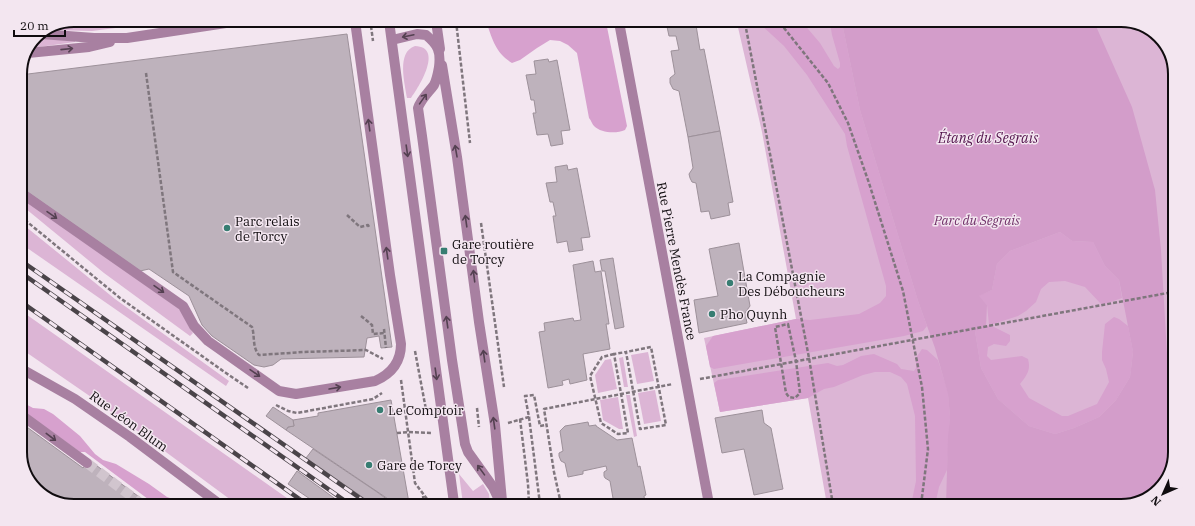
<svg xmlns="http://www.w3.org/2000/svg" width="1195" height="526" viewBox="0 0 1195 526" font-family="'IBM Plex Serif',serif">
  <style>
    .green { fill: #dcb5d5 }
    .forest { fill: #d7a1ce }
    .water { fill: #d39dca; fill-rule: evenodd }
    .building { fill: #beb2bc; stroke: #9d919a }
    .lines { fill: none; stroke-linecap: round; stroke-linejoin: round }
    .minor-tunnel { stroke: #d1c5ce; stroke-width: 10; stroke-dasharray: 10 5; stroke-linecap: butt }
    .path { stroke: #7f767d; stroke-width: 2.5; stroke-dasharray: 4 2; stroke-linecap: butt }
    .minor { stroke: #a880a1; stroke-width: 10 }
    .rail-casing { stroke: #4a4449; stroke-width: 4.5 }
    .rail { stroke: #f3e6f0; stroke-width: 3; stroke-dasharray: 9; stroke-linecap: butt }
    .oneway { stroke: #544051 }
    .poi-dot { fill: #377d72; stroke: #f3e6f0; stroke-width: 1.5 }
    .labels { text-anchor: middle; stroke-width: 3; stroke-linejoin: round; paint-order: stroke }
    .park-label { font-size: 13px; font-style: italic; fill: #703068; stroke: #f3e6f0 }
    .poi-label { font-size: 13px; fill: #100c0f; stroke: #f3e6f0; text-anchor: start }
    .street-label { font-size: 13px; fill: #100c0f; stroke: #f3e6f0 }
    .water-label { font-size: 14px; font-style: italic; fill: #53144d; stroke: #f3e6f0 }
    .rim { fill: none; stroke: #100c0f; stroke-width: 2 }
  </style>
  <rect width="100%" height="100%" fill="#f3e6f0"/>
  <g class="green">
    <path d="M120,20H178L92,31L50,30L66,23L90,24Z"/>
    <path d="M737,23L1141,24L1164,41L1175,70L1171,472L1151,497L1121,506L827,505L808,398L720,412L704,338L796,319L762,132Z"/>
    <path d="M36,38L75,41V42L32,48Z"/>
    <path d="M415,46C444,47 419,87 411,98H407C405,84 396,52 415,46Z"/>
    <path d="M20,197L178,308C185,315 187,325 193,333L190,336L104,273L20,204Z"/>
    <path d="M20,222L115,299L229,381L226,386L20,243Z"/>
    <path d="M20,310L294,503H235L94,399L20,348Z"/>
    <path d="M648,352L654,381L637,384L631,355Z"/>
    <path d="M623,357L628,387H624L619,358Z"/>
    <path d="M611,359L617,389L598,393L595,375L605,360Z"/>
    <path d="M655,390L661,421L644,424L638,393Z"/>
    <path d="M626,395H630L637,436L634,437Z"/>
    <path d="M618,397L623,429H619L603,420L600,400Z"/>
    <path d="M459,474L473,491L483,484L489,494L490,504H463Z"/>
  </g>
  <g class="forest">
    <path d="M488,22H606L627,126L625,130C616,134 601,133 594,126C592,124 591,120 589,118L577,53L568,45L560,41L550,40L537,48L520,60L512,63C496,53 493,41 487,24Z"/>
    <path d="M759,23H803L820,43L834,66L838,69L840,67V63L832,35L830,23H842L860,110L918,301L927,326L923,331L904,336L714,369L710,367L706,346L713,336L796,319L810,320L859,314L880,303L886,296V286L847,146L845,134L807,75L784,46Z"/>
    <path d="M1060,232L1072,241L1093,242L1105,266L1119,280L1122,298L1102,305L1085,287L1065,281L1049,282L1041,289L1036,302L1026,311L1018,316L990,325L1010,335V341L1006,346L994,344L988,347L987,356L991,360L1022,356L1028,359C1031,370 1027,375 1020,384L1029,398L1062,416H1068L1097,404L1109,382L1106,369L1102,360V352L1105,324L1114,317L1119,319L1128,326L1133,352L1130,377L1116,400L1099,417L1074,428L1055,434L1029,426L998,399L981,368L975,331L989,325L987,305L978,296L992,290L997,264L1010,251Z"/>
    <path d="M922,349L927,350L938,360L948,392L950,417L947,470L939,487L935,505H911L916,481L915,416L907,384L901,377L890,372H875L863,375L834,387L824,389L808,398L720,412L714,383L718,380L828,363L837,366L843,365L861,356L874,354L897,364L901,369L914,371L916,368V358Z"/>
    <path d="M1167,354L1172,356V388Z"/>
    <path d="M20,401L33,408L44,409L53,414L80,436L95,454L103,460L116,464L149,484L167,497L182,502H152L85,452H80L20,409Z"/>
  </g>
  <path class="water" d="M842,23L1095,24L1132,107L1155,190L1161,250L1167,354L1172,388L1171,472L1151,497L1121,506L946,505L948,437L950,417L948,394L935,348L918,301L860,110ZM1060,232L1072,241L1093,242L1105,266L1119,280L1133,352L1130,377L1116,400L1099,417L1074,428L1055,434L1029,426L998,399L981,368L975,331L986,327L987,305L979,296L992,290L997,264L1010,251Z"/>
  <g class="building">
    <path d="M666,22H700V24L696,25L700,50L704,49L720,131L688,137L679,91L673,89L670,83V78L675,74L671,51L679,50L676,36H669Z"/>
    <path d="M347,34L392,347L381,348L379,336L367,338L364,357L281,359L273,365L264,367L254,365L212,336L202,325L189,296L149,269L140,271L20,187V75Z"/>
    <path d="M548,59L549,62L557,60L570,130L561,131L563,144L551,146L548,134L537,135L533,113H536L534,100H531L526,75L536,74L534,61Z"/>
    <path d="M720,131L733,202L728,203L730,215L711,219L709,211L701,212L696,183L692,182L690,178L689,174L693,168L688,137Z"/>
    <path d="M567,165L568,170L577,168L590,237L581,238L583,250L569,252L567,241L557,243L553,216H556L553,202H550L546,183L557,182L555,167Z"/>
    <path d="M739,243L750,306L745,313L747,323L699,333L694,300L718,296L709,249Z"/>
    <path d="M613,258L624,327L615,329L605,271H602L600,260Z"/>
    <path d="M593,261L595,272L601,271L609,324H606L610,349L583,354L587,380L570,384L569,379L562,381L563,385L548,388L539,332L545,331L544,323L573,318L574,321L581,320L573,265Z"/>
    <path d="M391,400L409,503H394L286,430L288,427L294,426L293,420L318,416V413Z"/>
    <path d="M273,407L293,420L294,426L288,427L286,430L266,416Z"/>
    <path d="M762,410L764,423L771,428L783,489L754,495L744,449L722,453L715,418Z"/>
    <path d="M20,422L83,468L89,460L146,502H54L31,485L20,456Z"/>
    <path d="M588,422L589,426L596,425V426L617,440L632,438L638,467L640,466L646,495L644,496L645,504H614L610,481L605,478L604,476V472L607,470L606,466L583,471V474L568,477L565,463L561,461L559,456V453L563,451L560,431L565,426Z"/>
    <path d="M313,449L377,492L392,503H371L306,458Z"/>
    <path d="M297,471L341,503H316L288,484Z"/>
  </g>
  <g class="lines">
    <path class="minor-tunnel" d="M87,463L139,502"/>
    <g class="path">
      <path d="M456,21L470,143"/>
      <path d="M745,23L809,358L833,505"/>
      <path d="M780,23L828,83L848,123L869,183L903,291L922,387L928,449L921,505"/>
      <path d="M371,26L373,41"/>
      <path d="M146,73L173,272L252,327C255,336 252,347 259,355L304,352L366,350L383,359"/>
      <path d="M347,215L360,227L368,225L369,227"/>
      <path d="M20,216L120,298L226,373L248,388"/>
      <path d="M481,223L504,387"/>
      <path d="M361,316L372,325L373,334L384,333"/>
      <path d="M788,324L796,361L800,393L795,398L789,397L786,393L775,327Z"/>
      <path d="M384,329L386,348"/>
      <path d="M415,351L427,415"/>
      <path d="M614,354L602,357L590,376L601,423L618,434L628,433L614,354L626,352L640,429L666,425L651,347L626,352"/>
      <path d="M700,379L1173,292"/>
      <path d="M401,380L415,483L430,503"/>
      <path d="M276,405L288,411L297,413L373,399L382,393"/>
      <path d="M477,408L479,427"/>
      <path d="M529,417L540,504"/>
      <path d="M520,419L528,484L529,504"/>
      <path d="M508,423L529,417L525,396L534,395L540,426L546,425"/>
      <path d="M397,433L409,432L432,433"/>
      <path d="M423,496L424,503"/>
      <path d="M547,504L559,500"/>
      <path d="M561,504L554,472L544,409L673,384"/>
    </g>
    <g class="minor">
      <path d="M389,21L454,503"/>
      <path d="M436,21L440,49"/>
      <path d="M619,22L709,504"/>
      <path d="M41,34L94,38H127L239,21"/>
      <path d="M392,40L417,34L426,35C438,45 441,51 439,67C438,73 437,79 434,85C429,92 421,99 418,108L422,136L452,360L465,444L468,452L493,487L501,504"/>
      <path d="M28,53L89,47L110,42"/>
      <path d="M442,65L457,157L479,322L495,425L502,501"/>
      <path d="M20,192L183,306L194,326L208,341L279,391L296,394L375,381C391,374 401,362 401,344L390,275L355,21"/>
      <path d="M20,368L75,399L130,437L218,503"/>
      <path d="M20,414L87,463"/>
    </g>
    <g class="rail-casing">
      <g id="rail">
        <path d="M20,260L367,503"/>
        <path d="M20,272L348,503"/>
        <path d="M20,301L305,503"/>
      </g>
    </g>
    <use href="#rail" class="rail"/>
  </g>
  <defs><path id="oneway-shaft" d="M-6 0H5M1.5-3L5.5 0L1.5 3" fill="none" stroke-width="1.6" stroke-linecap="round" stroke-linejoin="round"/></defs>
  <g class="oneway">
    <use href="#oneway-shaft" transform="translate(408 36) rotate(168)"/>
    <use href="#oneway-shaft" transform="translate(67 49) rotate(-6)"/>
    <use href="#oneway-shaft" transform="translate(423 99) rotate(-55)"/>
    <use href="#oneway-shaft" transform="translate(369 125) rotate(-98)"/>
    <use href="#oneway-shaft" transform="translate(407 151) rotate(82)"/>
    <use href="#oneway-shaft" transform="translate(456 151) rotate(-100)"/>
    <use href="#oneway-shaft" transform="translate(52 215) rotate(35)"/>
    <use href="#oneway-shaft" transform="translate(466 221) rotate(-98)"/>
    <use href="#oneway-shaft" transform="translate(387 253) rotate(-98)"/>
    <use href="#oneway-shaft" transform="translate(474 276) rotate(-97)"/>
    <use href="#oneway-shaft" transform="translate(159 289) rotate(35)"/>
    <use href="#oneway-shaft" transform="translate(447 322) rotate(-98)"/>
    <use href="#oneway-shaft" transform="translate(484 356) rotate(-98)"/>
    <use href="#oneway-shaft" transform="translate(255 373) rotate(35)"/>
    <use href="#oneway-shaft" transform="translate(436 374) rotate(82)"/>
    <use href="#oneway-shaft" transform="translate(335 388) rotate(-10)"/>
    <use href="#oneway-shaft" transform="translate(494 423) rotate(-98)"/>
    <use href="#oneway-shaft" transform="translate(51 437) rotate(37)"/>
    <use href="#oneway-shaft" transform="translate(481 470) rotate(-126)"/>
  </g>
  <g class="poi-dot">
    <circle cx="227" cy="228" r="4"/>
    <rect x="440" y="247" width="8" height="8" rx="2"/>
    <circle cx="730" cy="283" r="4"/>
    <circle cx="712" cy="314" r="4"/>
    <circle cx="380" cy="410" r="4"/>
    <circle cx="369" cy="465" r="4"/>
  </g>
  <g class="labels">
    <g class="park-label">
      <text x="977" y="225">Parc du Segrais</text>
    </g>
    <g class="poi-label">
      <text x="235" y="226">Parc relais<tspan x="235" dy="15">de Torcy</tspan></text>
      <text x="452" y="249">Gare routière<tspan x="452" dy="15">de Torcy</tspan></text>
      <text x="738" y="281">La Compagnie<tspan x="738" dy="15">Des Déboucheurs</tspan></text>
      <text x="720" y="319">Pho Quynh</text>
      <text x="388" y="415">Le Comptoir</text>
      <text x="377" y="470">Gare de Torcy</text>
    </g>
    <g class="street-label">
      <text transform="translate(677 261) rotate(79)" y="5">Rue Pierre Mendès France</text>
      <text transform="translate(129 421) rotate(36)" y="5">Rue Léon Blum</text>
    </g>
    <g class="water-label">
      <text x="988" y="143">Étang du Segrais</text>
    </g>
  </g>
  <path d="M0 0H1195V526H0ZM74 27H1121A47 47 0 0 1 1168 74V452A47 47 0 0 1 1121 499H74A47 47 0 0 1 27 452V74A47 47 0 0 1 74 27Z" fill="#f3e6f0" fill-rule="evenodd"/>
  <path class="rim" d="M74 27H1121A47 47 0 0 1 1168 74V452A47 47 0 0 1 1121 499H74A47 47 0 0 1 27 452V74A47 47 0 0 1 74 27Z"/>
  <g transform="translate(1163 494) rotate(225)" stroke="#f3e6f0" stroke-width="3" paint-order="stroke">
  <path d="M0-3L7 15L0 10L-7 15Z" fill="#100c0f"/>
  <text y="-6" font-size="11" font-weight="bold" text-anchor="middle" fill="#100c0f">N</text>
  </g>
  <path d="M14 30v6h51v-6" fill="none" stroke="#100c0f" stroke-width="2"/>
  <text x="20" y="30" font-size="12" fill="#100c0f" stroke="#f3e6f0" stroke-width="3" paint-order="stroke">20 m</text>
</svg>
